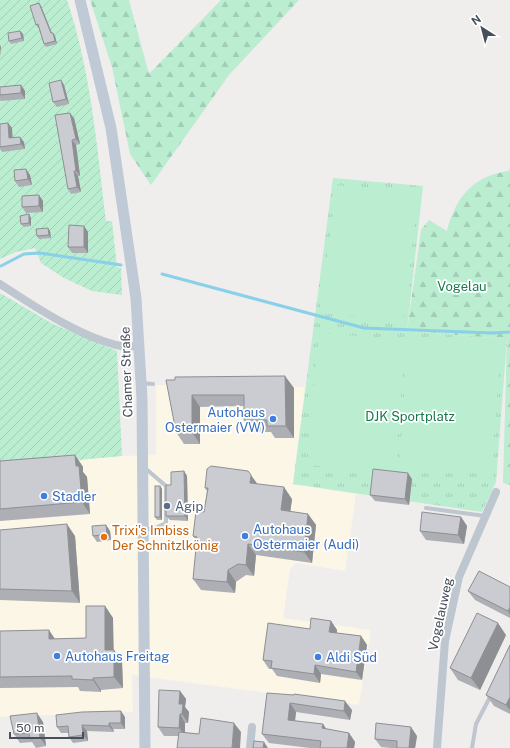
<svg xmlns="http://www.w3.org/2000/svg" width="510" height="748" viewBox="0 0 510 748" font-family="'Public Sans',sans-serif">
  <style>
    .commercial { fill: #fbf6e6 }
    .forest { fill: url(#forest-firs) }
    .park { fill: url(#park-tufts) }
    .garden { fill: url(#garden-furrows) }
    .pitch { fill: #bbedd1 }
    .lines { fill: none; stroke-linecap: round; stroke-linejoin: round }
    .stream { stroke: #89d0e9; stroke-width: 3 }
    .service { stroke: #bec6cf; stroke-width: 4 }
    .minor { stroke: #bec6cf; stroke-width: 8 }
    .secondary { stroke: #c0c9d6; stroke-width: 11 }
    .wall { fill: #aeafb5 }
    .shaded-wall { fill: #8d8f93 }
    .building { fill: #caccd2; stroke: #8d8f93 }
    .shop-dot { fill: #3f7fe0; stroke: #fff; stroke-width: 1.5 }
    .service-dot { fill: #5c6f8a; stroke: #fff; stroke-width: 1.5 }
    .food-dot { fill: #e8710a; stroke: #fff; stroke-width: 1.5 }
    .labels { text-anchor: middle; stroke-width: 3.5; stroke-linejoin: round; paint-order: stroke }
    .park-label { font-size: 13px; fill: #19794e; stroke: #fff }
    .street-label { font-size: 13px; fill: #464f5a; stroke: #fff }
    .shop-label { font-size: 13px; fill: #366cbe; stroke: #fff; text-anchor: start }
    .service-label { font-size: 13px; fill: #4e5e75; stroke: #fff; text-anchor: start }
    .food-label { font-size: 13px; fill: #c56008; stroke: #fff; text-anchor: start }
  </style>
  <defs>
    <pattern id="forest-firs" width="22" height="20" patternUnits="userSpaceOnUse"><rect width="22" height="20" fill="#bbedd1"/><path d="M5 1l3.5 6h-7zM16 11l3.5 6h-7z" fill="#a2cdb6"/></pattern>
    <pattern id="park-tufts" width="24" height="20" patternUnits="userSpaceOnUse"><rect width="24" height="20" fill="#bbedd1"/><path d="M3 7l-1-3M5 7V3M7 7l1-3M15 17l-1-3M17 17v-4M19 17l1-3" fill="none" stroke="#a2cdb6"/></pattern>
    <pattern id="garden-furrows" width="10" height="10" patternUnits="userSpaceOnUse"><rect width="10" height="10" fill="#bbedd1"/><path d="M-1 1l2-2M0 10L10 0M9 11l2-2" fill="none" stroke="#a2cdb6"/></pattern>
  </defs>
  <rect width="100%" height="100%" fill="#f0eded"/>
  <path class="commercial" d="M156,385L305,387L293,484L356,494L345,571L296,563L290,569L283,618L371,630L359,705L132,675L133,712L0,717V468L122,456L156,455Z"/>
  <g class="forest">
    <path d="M90,0H129L149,74L221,0H299L229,75L151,185L130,154L112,67Z"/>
    <path d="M510,168V485L503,483L507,339L407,331L421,230L429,220L447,231C455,198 473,176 508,171Z"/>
  </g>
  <path class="park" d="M333,178L423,186L407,331L507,339L496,482L482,512L293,484Z"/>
  <g class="garden">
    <path d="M0,0H67C91,71 97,147 106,221H112L117,267L121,268L122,295L92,291L64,278L41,263L35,248L16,252L0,259Z"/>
    <path d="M0,293L53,324L117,351L122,456L0,467Z"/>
  </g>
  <g class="pitch">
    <path d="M336,185L418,195L403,322L321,313Z"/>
    <path d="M319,333L406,340L394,473L307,465Z"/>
    <path d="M408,336L501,343L491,474L399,468Z"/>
  </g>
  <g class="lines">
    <g class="stream">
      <path d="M1,266L24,254L40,253L121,265"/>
      <path d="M162,274L364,328L492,333L510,332"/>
    </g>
    <g class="service">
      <path d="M141,383L153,384"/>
      <path d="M426,508L485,516"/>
      <path d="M143,529H153L166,523V486L145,468"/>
      <path d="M472,748L476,724L491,695"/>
    </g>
    <g class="minor">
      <path d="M0,284C34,306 81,338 121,346C127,347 134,346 140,346"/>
      <path d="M250,748L252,727"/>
      <path d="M437,748L445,641L459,577L496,492"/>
    </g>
    <path class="secondary" d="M80,0L111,128L136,298L142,399L145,748"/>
  </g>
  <g class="wall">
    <path d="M39,3L41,6L52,33H53L55,36L57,44L46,47L44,44L39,28H38L36,25Z"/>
    <path d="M20,31L23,34L24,41L11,44L9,41Z"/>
    <path d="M61,80L64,85L69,104L57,107L53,102Z"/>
    <path d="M21,85L25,91V99L1,101L0,100V87Z"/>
    <path d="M74,118L80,144L76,145L80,176H78L81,192L71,194L68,189Z"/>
    <path d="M8,123L12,128V138L24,142L25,149L2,152L0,148V124Z"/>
    <path d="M30,175L32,185L19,187L15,181Z"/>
    <path d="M43,201V212L26,213L22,207Z"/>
    <path d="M29,214L31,218V226L24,227L21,224Z"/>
    <path d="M84,226L88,232V253H72L68,247Z"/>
    <path d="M48,228L50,231L51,238L39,239L37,236Z"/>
    <path d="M166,380L294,388V438H275L271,432H252L244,420V406L200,407V444H184L176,432Z"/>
    <path d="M75,455L83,467V472L87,477L90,514L0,521V461Z"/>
    <path d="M184,471L187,476L188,521L170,520L166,516L171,485Z"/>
    <path d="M412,479L409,505L375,501L370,495Z"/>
    <path d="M257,484L292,499L290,512L308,514L316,525L312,563L256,555L254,576L246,575L236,582L235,593L201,590L193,579L197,542L193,536L204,512L207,491L205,488Z"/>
    <path d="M160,486L162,489V520H157L155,517Z"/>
    <path d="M461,517L467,526L464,544L426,540L420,531Z"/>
    <path d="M106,525L110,531L111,540L97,542L93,536Z"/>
    <path d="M0,530L75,536L80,603L0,600Z"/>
    <path d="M510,587V618L475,600L468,591Z"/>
    <path d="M105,606L113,618V650H114L122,662L123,688L101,690V692L80,691L78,687L0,688V631L55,639L86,638Z"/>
    <path d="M331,621L337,630V633L361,636L367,645L362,680L321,674L320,683L277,676L272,669H269L263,660L310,629Z"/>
    <path d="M506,635L480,690L458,680L450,668Z"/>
    <path d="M510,645V714L494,706L486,695Z"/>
    <path d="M180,691L186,699L185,707L189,712L188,723H185V733L199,734L241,732L178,736H164L158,727Z"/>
    <path d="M267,693L352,710L350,720L296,712L295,721L323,724L326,729L349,733L355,742L354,748H310L269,743L262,734Z"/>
    <path d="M125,717V729H113L114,732L87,731L88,741L73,743L69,737V733H61L57,727Z"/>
    <path d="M43,722L46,746L36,748L32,742L20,743L14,734Z"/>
    <path d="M417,736L415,748H391L381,747L375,739Z"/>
  </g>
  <g class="shaded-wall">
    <path d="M39,3L41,6L53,36L51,33Z"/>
    <path d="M20,31L23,34L24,41L22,38Z"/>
    <path d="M53,33L55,36L57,44L55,41Z"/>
    <path d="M0,45L1,47L0,56Z"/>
    <path d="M61,80L64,85L69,104L66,99Z"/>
    <path d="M21,85L25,91V99L21,93Z"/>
    <path d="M70,113L74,118L80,144L76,139Z"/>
    <path d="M8,123L12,128L13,143L9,138Z"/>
    <path d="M20,137L24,142L25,149L21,144Z"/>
    <path d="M72,140L76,145L80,176L76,171Z"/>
    <path d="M26,169L30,175L32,185L28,179Z"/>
    <path d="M74,171L78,176L81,192L77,187Z"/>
    <path d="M39,195L43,201V212L39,206Z"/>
    <path d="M29,214L31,218V226L29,223Z"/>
    <path d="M84,226L88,232V253L84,247Z"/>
    <path d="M48,228L50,231L51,238L49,235Z"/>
    <path d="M285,376L294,388V438L286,426Z"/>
    <path d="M192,395L200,407V444L192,432Z"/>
    <path d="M75,455L83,467V472L87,477L90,514L82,502L76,466Z"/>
    <path d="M184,471L187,476L188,521L185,516Z"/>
    <path d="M408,473L412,479L409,505L405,499Z"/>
    <path d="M251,475L259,486L250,483Z"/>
    <path d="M160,486L162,489V520L160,517Z"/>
    <path d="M284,487L292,499L289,522L281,510Z"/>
    <path d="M308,514L316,525L312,563L304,552Z"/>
    <path d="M461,517L467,526L464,544L458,535Z"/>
    <path d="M67,524L75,536L80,603L72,591Z"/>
    <path d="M106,525L110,531L111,540L107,534Z"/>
    <path d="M248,544L256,555L254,576L246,565Z"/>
    <path d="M228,570L236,582L235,593L227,582Z"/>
    <path d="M105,606L113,618L114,662L105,650Z"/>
    <path d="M510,607V615L508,611Z"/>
    <path d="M331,621L337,630L335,641L329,632Z"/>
    <path d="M498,623L506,635L480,690L471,678Z"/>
    <path d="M49,630L57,642L49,639Z"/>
    <path d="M361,636L367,645L362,680L356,672Z"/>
    <path d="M114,650L122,662L123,688L114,677Z"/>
    <path d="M315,665L321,674L320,683L314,674Z"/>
    <path d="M93,678L101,690V692L93,680Z"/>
    <path d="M180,691L186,699L185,707L189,712L188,723L182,714L179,704Z"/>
    <path d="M510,697V710L506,705Z"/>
    <path d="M345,701L352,710L350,720L344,711Z"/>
    <path d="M290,703L296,712L294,729L288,720Z"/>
    <path d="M121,711L125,717V729L121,723Z"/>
    <path d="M37,713L43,722L46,746L40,738Z"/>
    <path d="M180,714L185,723V736L179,728Z"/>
    <path d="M109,723L113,729L114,732L109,726Z"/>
    <path d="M234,723L241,732L240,748H232Z"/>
    <path d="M323,724L329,733L322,728Z"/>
    <path d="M82,725L87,731L88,741L83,735Z"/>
    <path d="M411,727L417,736L415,748H409Z"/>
    <path d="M349,733L355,742L354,748H347Z"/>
    <path d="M264,742L268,748H263Z"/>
  </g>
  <g class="building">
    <path d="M39,3L51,33H53L55,41L44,44L38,24L36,25L30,6Z"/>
    <path d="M20,31L22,38L9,41L8,33Z"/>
    <path d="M61,80L66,99L53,102L49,83Z"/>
    <path d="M21,85V93L0,95V87Z"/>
    <path d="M70,113L76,139L72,140L76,171H74L77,187L68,189L55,115Z"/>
    <path d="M8,123L9,138L20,137L21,144L0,147V124Z"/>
    <path d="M26,169L28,179L15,181L14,170Z"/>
    <path d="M39,195V206L22,207V196Z"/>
    <path d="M29,214V223L21,224L20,216Z"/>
    <path d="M69,225L84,226V247H68Z"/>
    <path d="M48,228L49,235L37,236L36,229Z"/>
    <path d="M285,376L286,426H267V420H244V395H192V432H176L166,380H175V377Z"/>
    <path d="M75,455L76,466H79L82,502L0,509V461Z"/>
    <path d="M211,466L248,471L251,475L250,483L284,487L281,510L308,514L304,552L248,544L246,565L238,564L228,570L227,582L193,579L197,537L193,536L196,511L204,512L208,488H205L207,469Z"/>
    <path d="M373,469L408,473L405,499L370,495Z"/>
    <path d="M184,471L185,516H166V485H171V472Z"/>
    <rect x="155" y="486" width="5" height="31"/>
    <path d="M422,512L461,517L458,535L420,531Z"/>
    <path d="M67,524L72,591L0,589V530Z"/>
    <path d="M106,525L107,534L93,536L92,526Z"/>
    <path d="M479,571L510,587V607L508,611L468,591Z"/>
    <path d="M86,606H105V650H114V677L93,678V680L72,679V676L0,677V631L49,630V639L86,638Z"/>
    <path d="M477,613L498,623L471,678L450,668Z"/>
    <path d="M311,618L331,621L329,632L361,636L356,672L315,665L314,674L271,668L272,661L263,660L268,623L310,629Z"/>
    <path d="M510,645V697L506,705L486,695Z"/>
    <path d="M159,690L180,691L179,704H183L182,714H180L179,728L158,727Z"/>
    <path d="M267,693L294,695V694L345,701L344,711L290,703L288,720L323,724L322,728L349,733L347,748H320L321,741L262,734Z"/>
    <path d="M121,711V723H109V726L82,725L83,735L69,737L68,726L57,727L56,715L82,712Z"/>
    <path d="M37,713L40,738L30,739L29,733L14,734L10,716Z"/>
    <path d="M201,718L234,723L232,748H177L179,732L199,734Z"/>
    <path d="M376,723L411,727L409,748H397V741L375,739Z"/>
    <path d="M254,741L264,742L263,748H253Z"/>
  </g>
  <g class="shop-dot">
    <circle cx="273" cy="419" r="4"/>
    <circle cx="44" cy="496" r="4"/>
    <circle cx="245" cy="536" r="4"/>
    <circle cx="57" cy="656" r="4"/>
    <circle cx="318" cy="657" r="4"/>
  </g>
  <circle class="service-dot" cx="167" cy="506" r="4"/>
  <circle class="food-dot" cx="104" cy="537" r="4"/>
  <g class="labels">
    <g class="park-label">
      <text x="462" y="291">Vogelau</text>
      <text x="410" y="421">DJK Sportplatz</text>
    </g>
    <g class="street-label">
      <text transform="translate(126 372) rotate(-92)" y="5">Chamer Straße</text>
      <text transform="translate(440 614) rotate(-78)" y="5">Vogelauweg</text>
    </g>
    <g class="shop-label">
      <text x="265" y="417" text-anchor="end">Autohaus<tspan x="265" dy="15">Ostermaier (VW)</tspan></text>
      <text x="52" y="501">Stadler</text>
      <text x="253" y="534">Autohaus<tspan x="253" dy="15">Ostermaier (Audi)</tspan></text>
      <text x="65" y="661">Autohaus Freitag</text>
      <text x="326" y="662">Aldi Süd</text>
    </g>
    <g class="service-label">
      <text x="175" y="511">Agip</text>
    </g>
    <g class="food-label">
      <text x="112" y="535">Trixi's Imbiss<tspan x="112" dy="15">Der Schnitzlkönig</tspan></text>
    </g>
  </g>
  <g transform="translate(482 28) rotate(324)" stroke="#ffffff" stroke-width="3" paint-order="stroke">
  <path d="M0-3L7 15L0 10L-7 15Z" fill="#464f5a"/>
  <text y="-6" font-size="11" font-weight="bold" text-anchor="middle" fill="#464f5a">N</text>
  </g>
  <path d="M10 732v6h73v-6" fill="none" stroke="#464f5a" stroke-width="2"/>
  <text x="16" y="732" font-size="12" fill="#464f5a" stroke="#ffffff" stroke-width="3" paint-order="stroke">50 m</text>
</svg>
